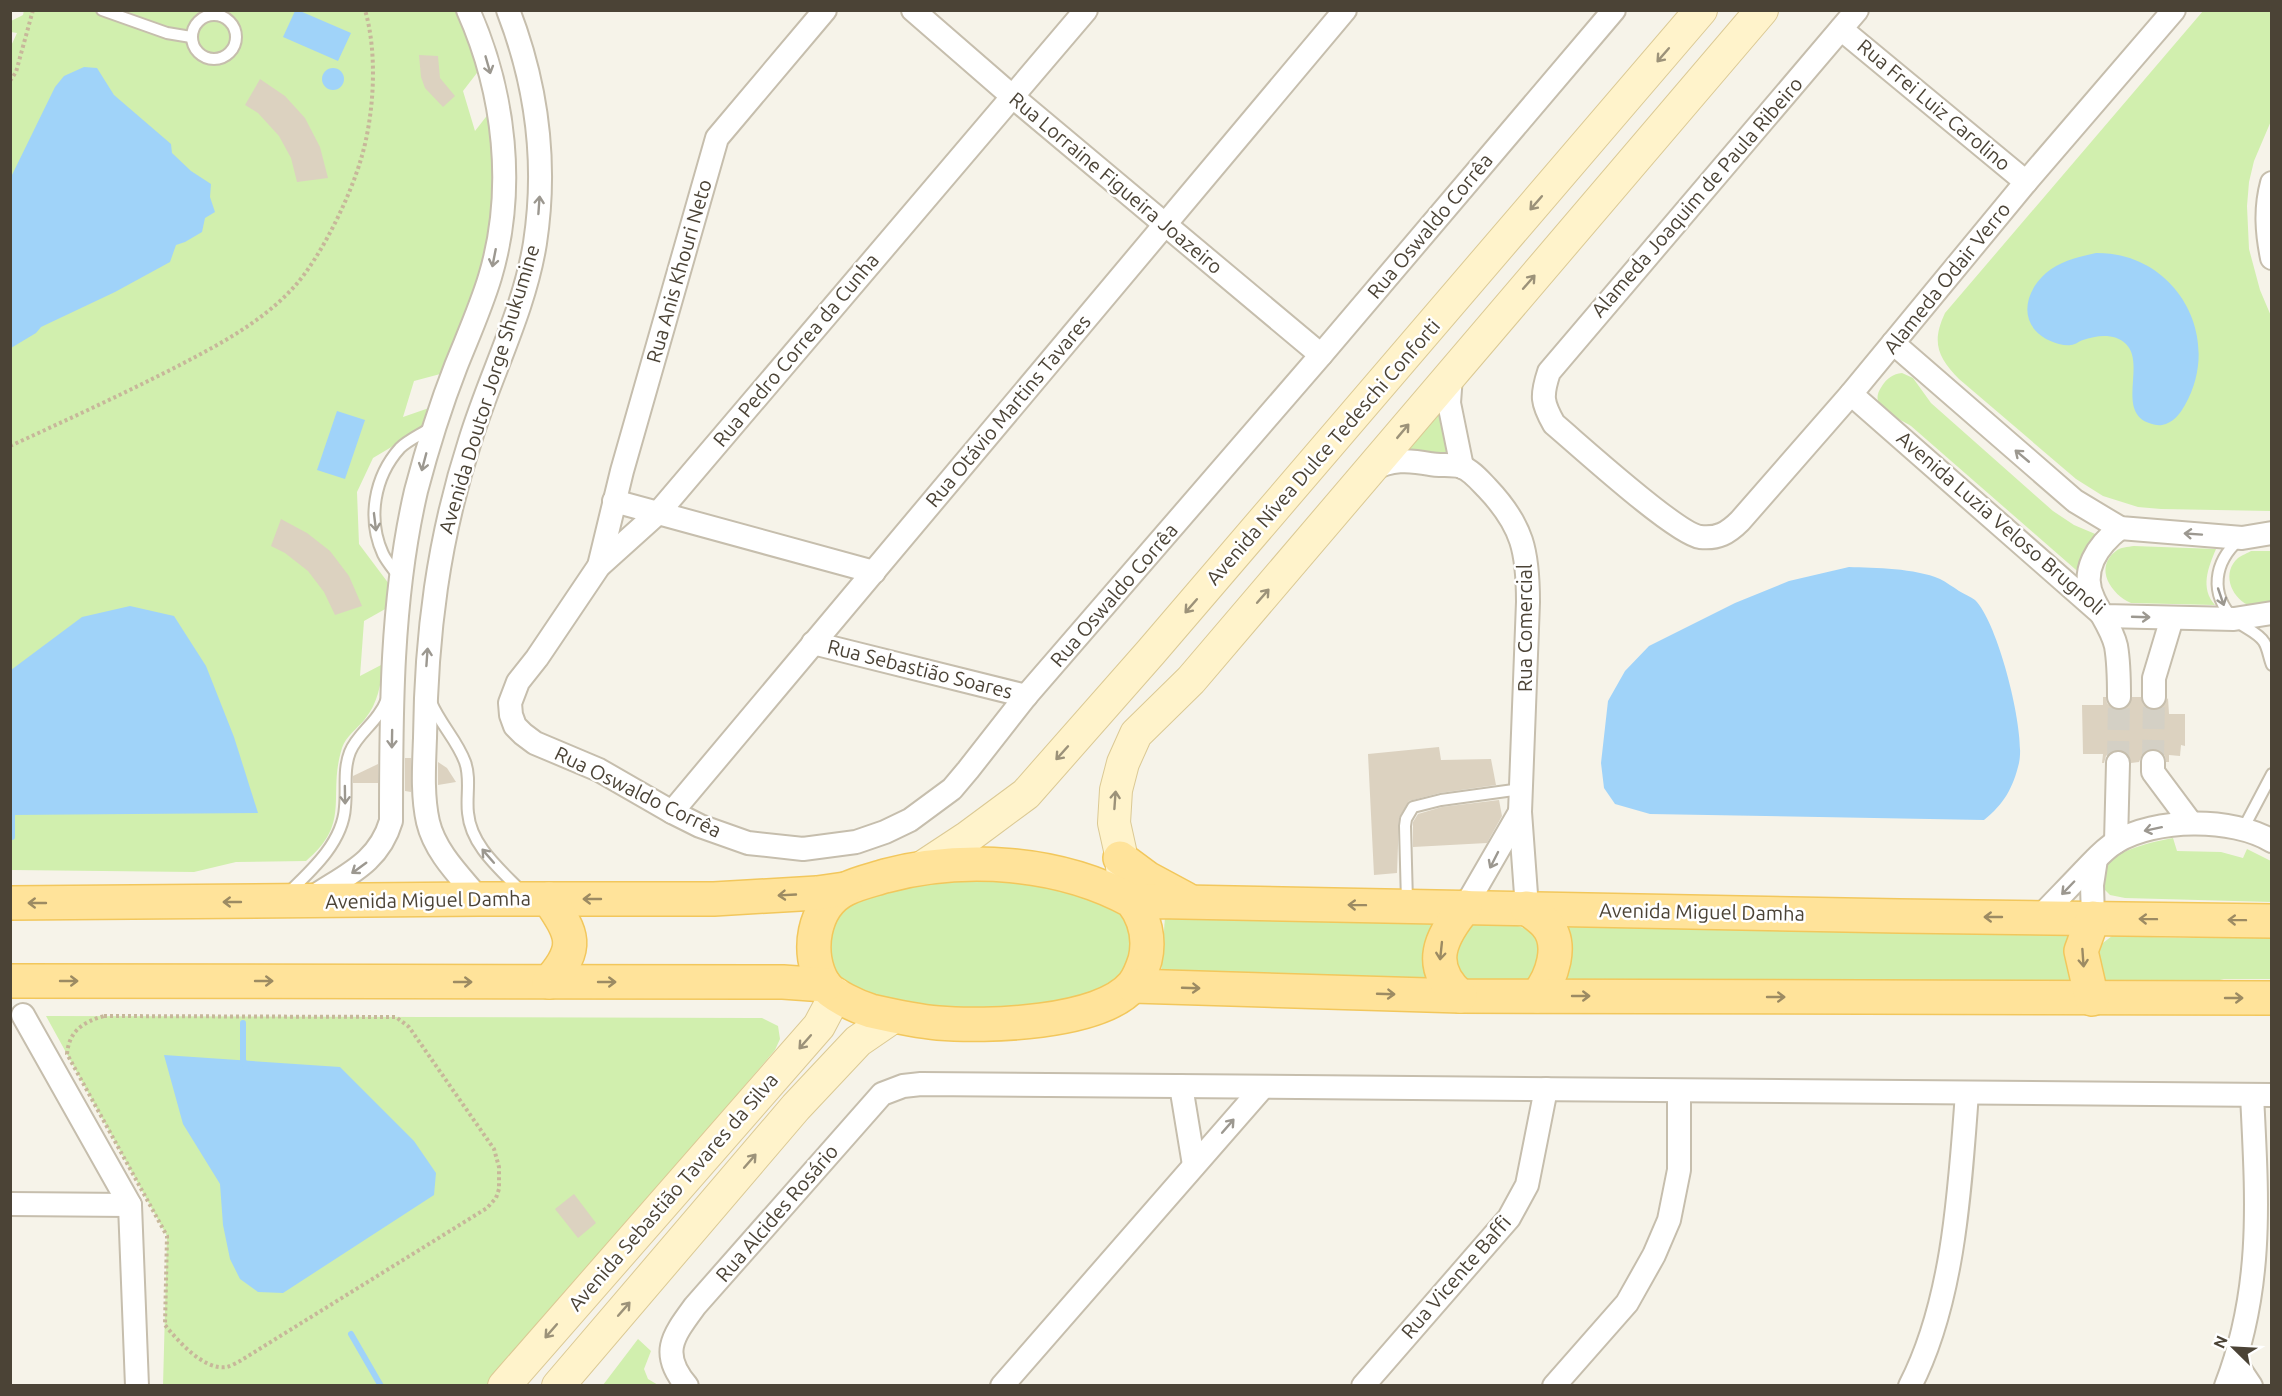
<svg xmlns="http://www.w3.org/2000/svg" width="2282" height="1396" viewBox="0 0 2282 1396" font-family="Ubuntu,sans-serif">
  <style>
    .green { fill: #d1efae }
    .water { fill: #a0d3f9 }
    .lines { fill: none; stroke-linecap: round; stroke-linejoin: round }
    .stream { stroke: #a0d3f9; stroke-width: 6 }
    .building { fill: #dcd2c0 }
    .street-tunnel { stroke: #d4d0c5; stroke-width: 22; stroke-dasharray: 22 11; stroke-linecap: butt }
    .lane-casing { stroke: #c6bead; stroke-width: 14 }
    .street-casing { stroke: #c6bead; stroke-width: 26 }
    .secondary-casing { stroke: #dbc994; stroke-width: 34 }
    .primary-casing { stroke: #f2c75c; stroke-width: 36 }
    .path { stroke: #c7b79a; stroke-width: 4; stroke-dasharray: 3 3; stroke-linecap: butt }
    .lane { stroke: #fff; stroke-width: 10 }
    .street { stroke: #fff; stroke-width: 22 }
    .secondary { stroke: #fff3cb; stroke-width: 32 }
    .primary { stroke: #ffe39a; stroke-width: 33 }
    .oneway { stroke: #9c9279 }
    .oneway2 { stroke: #9c9890 }
    .oneway3 { stroke: #9c8b63 }
    .labels { text-anchor: middle; stroke-width: 5; stroke-linejoin: round; paint-order: stroke }
    .street-label { font-size: 20px; fill: #4b4336; stroke: #fff }
  </style>
  <rect width="100%" height="100%" fill="#f6f3e9"/>
  <g class="green">
    <path d="M24,10L457,11L480,69L463,91L475,131L489,113C493,154 497,196 489,237C481,284 460,328 444,373L414,381L403,417L429,408L425,427L373,458L357,492L359,544L389,584L387,608L364,621L360,676L383,664C381,684 378,703 365,719C357,729 346,736 342,748C327,796 352,823 306,861L236,862L194,872L11,870L10,48L17,33L11,32V21L23,15Z"/>
    <path d="M2203,11H2271V121L2254,161L2249,182L2247,206L2249,249L2260,290L2271,316V511L2161,509L2138,507L2103,496L2076,479L1959,379C1938,357 1931,343 1945,313Z"/>
    <path d="M1902,373L1913,378L1931,403L2053,511L2074,525L2100,536L2083,576L1911,426C1897,417 1866,408 1882,386C1887,378 1893,374 1902,373Z"/>
    <path d="M1440,397L1455,459L1418,451L1395,450Z"/>
    <path d="M2134,546L2216,549C2208,568 2200,588 2215,605L2131,603C2112,595 2093,568 2116,551C2120,547 2128,547 2134,546Z"/>
    <path d="M2251,551H2271V609C2264,608 2255,608 2248,605C2230,596 2222,572 2238,558C2242,555 2248,553 2251,551Z"/>
    <path d="M2173,838L2177,851L2221,852L2243,858L2247,849L2271,861V902L2125,898L2110,895L2102,887C2103,882 2102,873 2104,868C2111,851 2156,841 2173,838Z"/>
    <path d="M978,875L1067,889L1120,910L1134,935L1131,965L1106,989L1032,1008L936,1010L872,995L845,982L835,974L828,956V926L836,912L875,892Z"/>
    <path d="M1165,916L1441,919L1440,978L1161,976Z"/>
    <path d="M1479,924C1492,924 1505,922 1518,926C1545,934 1544,962 1527,980L1475,984L1462,979L1449,949L1467,927Z"/>
    <path d="M1555,926H2077L2084,988L1552,985Z"/>
    <path d="M2271,929V979H2224L2207,983H2110L2104,980L2096,953L2099,946L2112,936L2189,938L2202,933Z"/>
    <path d="M46,1016L752,1018H762L778,1026L780,1039L775,1050L489,1385L163,1386L167,1236Z"/>
    <path d="M638,1339L651,1351L644,1369L648,1379L658,1385H603Z"/>
  </g>
  <g class="water">
    <path d="M295,11H300L351,33L338,61L283,37Z"/>
    <path d="M84,67L97,68L114,95L171,144L172,153L191,171L211,184L210,197L215,212L205,218L202,232L185,242L176,245L170,262L115,292L41,327L36,333L11,348V177L55,87L64,76Z"/>
    <circle cx="333" cy="79" r="11"/>
    <path d="M2096,253C2175,252 2224,336 2185,405C2180,414 2173,423 2162,425C2158,426 2152,424 2149,423C2116,411 2146,364 2126,344C2115,333 2097,335 2083,340C2079,341 2075,345 2071,345C2065,346 2058,344 2053,342C2019,329 2021,295 2046,273C2060,261 2078,257 2096,253Z"/>
    <path d="M337,411L365,420L345,479L317,470Z"/>
    <path d="M1849,567C1875,568 1915,568 1940,579C1946,582 1953,587 1959,591C1964,594 1971,597 1975,600C1998,622 2026,732 2019,763C2013,788 2004,804 1984,820L1650,814L1615,804L1604,788L1601,763L1608,701L1625,671L1649,646L1735,603L1789,581Z"/>
    <path d="M130,606L174,616L206,666L234,737L258,813L11,815V670L82,617Z"/>
    <path d="M164,1055L340,1067L414,1141L436,1173L434,1195L283,1293L258,1292L240,1279L230,1259L223,1225L220,1184L183,1124Z"/>
  </g>
  <g class="lines">
    <g class="stream">
      <path d="M12,837V815L14,808"/>
      <path d="M243,1023V1060L246,1067"/>
      <path d="M351,1334L381,1386"/>
    </g>
  </g>
  <g class="building">
    <path d="M419,55L438,56L440,78L455,96L443,107L425,88L421,77Z"/>
    <path d="M260,79L285,96L305,118L320,147L328,178L297,182L291,158L279,136L258,113L245,105Z"/>
    <path d="M281,519L307,533L330,551L349,576L362,606L335,615L324,592L308,571L285,553L271,546Z"/>
    <path d="M2103,697H2106L2107,703L2112,708L2118,710L2126,708L2132,697H2141L2143,704L2153,710L2161,708L2168,698L2169,714H2185V746L2181,745L2180,756L2169,755V762H2166L2165,756L2160,751L2152,749L2142,755L2139,762L2131,763L2126,752L2118,750L2111,751L2106,756L2104,763H2102L2103,754H2083L2082,705H2103Z"/>
    <path d="M1439,747L1441,760L1491,759L1496,785L1440,793L1409,801L1399,818L1397,873L1374,875L1368,754Z"/>
    <path d="M405,758H411V792L405,791Z"/>
    <path d="M438,762L447,768L456,782L438,785Z"/>
    <path d="M378,764V783H353V776Z"/>
    <path d="M1499,800L1502,816L1487,843L1413,847V822L1418,814L1442,807Z"/>
    <path d="M574,1194L596,1223L578,1238L555,1209Z"/>
  </g>
  <g class="lines">
    <g class="street-tunnel">
      <path d="M2153,762L2154,697"/>
      <path d="M2118,763L2119,697"/>
    </g>
    <g class="lane-casing">
      <g id="lane">
        <path d="M102,10L167,33L191,37"/>
        <circle cx="214" cy="37" r="22"/>
        <path d="M2239,540C2214,562 2209,594 2234,619C2242,627 2258,632 2264,642C2268,648 2269,658 2272,665"/>
        <path d="M399,577C394,570 387,562 383,554C367,519 374,477 400,448C408,440 422,434 432,427"/>
        <path d="M431,702C440,724 457,740 465,762C471,778 466,797 468,813C471,846 500,869 522,892"/>
        <path d="M2243,829L2272,774"/>
        <path d="M288,893C312,870 343,842 345,807C347,788 343,770 350,752C356,737 369,728 378,715C382,710 385,704 387,699"/>
        <path d="M1407,902L1405,826L1406,819L1413,807L1441,800L1521,789"/>
      </g>
    </g>
    <g class="street-casing">
      <g id="street">
        <path d="M913,10L1013,97L1321,355"/>
        <path d="M1086,10L659,512L599,566L537,658L518,682L510,703L511,715L515,726L523,734L535,743L599,770L672,812L700,826L748,843L803,849L856,842L885,832L910,820L952,789L968,770L1026,696L1321,355L1614,10"/>
        <path d="M1857,10L1549,372C1541,396 1542,403 1554,424C1579,445 1675,533 1700,537C1718,539 1728,533 1740,521L1851,394L2026,182L2174,10"/>
        <path d="M1841,29L2026,182"/>
        <path d="M2272,183C2265,209 2267,233 2272,258"/>
        <path d="M1893,343L2075,501L2120,528L2242,538L2272,533"/>
        <path d="M1451,375L1449,403L1462,467"/>
        <path d="M1851,394L2104,616L2234,619L2272,613"/>
        <path d="M1372,470C1390,459 1409,460 1430,464C1439,466 1455,464 1462,467C1471,470 1481,482 1487,488C1523,526 1528,552 1528,602L1520,812L1527,908"/>
        <path d="M614,501L874,572"/>
        <path d="M599,566L622,471L717,138L825,10"/>
        <path d="M813,643L1026,696"/>
        <path d="M2119,697C2119,680 2119,663 2116,646C2112,629 2101,615 2094,600C2079,571 2098,545 2120,528"/>
        <path d="M2154,697V678L2172,618"/>
        <path d="M2153,762V772L2191,823"/>
        <path d="M672,812L1345,10"/>
        <path d="M2116,842L2118,763"/>
        <path d="M479,899C460,876 435,852 428,822C422,796 424,765 425,738C426,636 438,540 470,441C490,375 524,312 535,243C547,164 537,85 508,10"/>
        <path d="M309,900C343,876 378,865 391,821C391,712 391,599 416,491C427,449 440,407 456,366C468,336 481,307 490,277C516,190 505,93 468,10"/>
        <path d="M1465,907L1520,812"/>
        <path d="M2040,917C2055,901 2070,886 2085,870C2094,861 2104,849 2116,842C2155,818 2232,817 2272,841"/>
        <path d="M2093,918L2092,885L2096,859"/>
        <path d="M23,1015L130,1205L137,1386"/>
        <path d="M1181,1086L1194,1165"/>
        <path d="M10,1204L130,1205"/>
        <path d="M2235,1362L2251,1386"/>
        <path d="M687,1386C659,1353 673,1336 695,1306L882,1094L903,1086L921,1084L2272,1095"/>
        <path d="M1002,1386L1263,1087"/>
        <path d="M1363,1386L1509,1218L1527,1185L1546,1089"/>
        <path d="M1554,1386L1627,1303L1654,1255L1669,1220L1679,1170V1091"/>
        <path d="M1910,1386C1954,1301 1960,1187 1967,1093"/>
        <path d="M2226,1386C2264,1287 2257,1197 2252,1095"/>
      </g>
    </g>
    <g class="secondary-casing">
      <g id="secondary">
        <path d="M921,868L968,837L1026,794L1151,652L1701,10"/>
        <path d="M1124,884L1120,850L1114,823L1116,790L1123,763L1136,734L1191,680L1762,10"/>
        <path d="M504,1386L819,1026L836,994"/>
        <path d="M558,1386L796,1107L858,1041L893,1017"/>
      </g>
    </g>
    <g class="primary-casing">
      <g id="primary">
        <path d="M1120,858L1147,878L1186,899"/>
        <path d="M1132,901C1145,918 1150,939 1145,960C1142,969 1139,978 1133,985C1101,1024 985,1027 938,1023C915,1021 893,1016 871,1011C858,1007 831,995 824,984C805,954 813,905 846,889C858,883 872,880 885,876C964,855 1059,861 1132,901L1899,916L2272,921"/>
        <path d="M10,903L479,899H714L817,893L845,889"/>
        <path d="M1527,908C1533,913 1541,918 1546,924C1564,944 1552,978 1537,996"/>
        <path d="M10,981L783,982L825,985"/>
        <path d="M549,982C580,947 573,935 549,899"/>
        <path d="M1133,986L1460,996L2272,998"/>
        <path d="M1460,996C1425,966 1441,936 1465,907"/>
        <path d="M2092,999L2081,951L2093,918"/>
      </g>
    </g>
    <g class="path">
      <path d="M10,81L16,72L33,10"/>
      <path d="M10,446C67,420 123,394 178,366C220,344 262,322 294,287C321,257 350,197 361,159C374,116 378,54 365,10"/>
      <path d="M104,1016L396,1017L409,1027L494,1149L499,1167V1189L496,1198L487,1208L240,1361C236,1363 231,1366 227,1367C204,1371 177,1340 165,1325L167,1236L67,1054C69,1031 83,1022 104,1016Z"/>
    </g>
    <use href="#lane" class="lane"/>
    <use href="#street" class="street"/>
    <use href="#secondary" class="secondary"/>
    <use href="#primary" class="primary"/>
  </g>
  <defs><path id="oneway-shaft" d="M-6 0H5M1.5-3L5.5 0L1.5 3" fill="none" stroke-width="1.6" stroke-linecap="round" stroke-linejoin="round" transform="scale(1.5)"/></defs>
  <g class="oneway">
    <use href="#oneway-shaft" transform="translate(1663 55) rotate(131)"/>
    <use href="#oneway-shaft" transform="translate(1536 203) rotate(131)"/>
    <use href="#oneway-shaft" transform="translate(1529 282) rotate(-49)"/>
    <use href="#oneway-shaft" transform="translate(1403 431) rotate(-50)"/>
    <use href="#oneway-shaft" transform="translate(1263 596) rotate(-49)"/>
    <use href="#oneway-shaft" transform="translate(1191 606) rotate(131)"/>
    <use href="#oneway-shaft" transform="translate(1062 753) rotate(132)"/>
    <use href="#oneway-shaft" transform="translate(1115 800) rotate(-86)"/>
    <use href="#oneway-shaft" transform="translate(805 1042) rotate(131)"/>
    <use href="#oneway-shaft" transform="translate(750 1161) rotate(-49)"/>
    <use href="#oneway-shaft" transform="translate(624 1309) rotate(-49)"/>
    <use href="#oneway-shaft" transform="translate(551 1331) rotate(131)"/>
  </g>
  <g class="oneway2">
    <use href="#oneway-shaft" transform="translate(488 65) rotate(74)"/>
    <use href="#oneway-shaft" transform="translate(539 205) rotate(-86)"/>
    <use href="#oneway-shaft" transform="translate(494 258) rotate(101)"/>
    <use href="#oneway-shaft" transform="translate(2022 456) rotate(-140)"/>
    <use href="#oneway-shaft" transform="translate(424 462) rotate(105)"/>
    <use href="#oneway-shaft" transform="translate(375 522) rotate(83)"/>
    <use href="#oneway-shaft" transform="translate(2193 534) rotate(-176)"/>
    <use href="#oneway-shaft" transform="translate(2221 597) rotate(71)"/>
    <use href="#oneway-shaft" transform="translate(2141 617) rotate(2)"/>
    <use href="#oneway-shaft" transform="translate(427 657) rotate(-86)"/>
    <use href="#oneway-shaft" transform="translate(392 739) rotate(91)"/>
    <use href="#oneway-shaft" transform="translate(345 795) rotate(89)"/>
    <use href="#oneway-shaft" transform="translate(2153 829) rotate(168)"/>
    <use href="#oneway-shaft" transform="translate(488 856) rotate(-131)"/>
    <use href="#oneway-shaft" transform="translate(1494 860) rotate(117)"/>
    <use href="#oneway-shaft" transform="translate(359 868) rotate(144)"/>
    <use href="#oneway-shaft" transform="translate(2068 888) rotate(134)"/>
    <use href="#oneway-shaft" transform="translate(1228 1126) rotate(-49)"/>
  </g>
  <g class="oneway3">
    <use href="#oneway-shaft" transform="translate(787 895) rotate(177)"/>
    <use href="#oneway-shaft" transform="translate(592 899) rotate(180)"/>
    <use href="#oneway-shaft" transform="translate(232 902) rotate(180)"/>
    <use href="#oneway-shaft" transform="translate(37 903) rotate(180)"/>
    <use href="#oneway-shaft" transform="translate(1357 905) rotate(-179)"/>
    <use href="#oneway-shaft" transform="translate(1993 917) rotate(-180)"/>
    <use href="#oneway-shaft" transform="translate(2148 919) rotate(-179)"/>
    <use href="#oneway-shaft" transform="translate(2237 920) rotate(-179)"/>
    <use href="#oneway-shaft" transform="translate(1441 951) rotate(96)"/>
    <use href="#oneway-shaft" transform="translate(2083 958) rotate(86)"/>
    <use href="#oneway-shaft" transform="translate(69 981)"/>
    <use href="#oneway-shaft" transform="translate(264 981)"/>
    <use href="#oneway-shaft" transform="translate(463 982)"/>
    <use href="#oneway-shaft" transform="translate(607 982)"/>
    <use href="#oneway-shaft" transform="translate(1191 988) rotate(2)"/>
    <use href="#oneway-shaft" transform="translate(1386 994) rotate(2)"/>
    <use href="#oneway-shaft" transform="translate(1581 996)"/>
    <use href="#oneway-shaft" transform="translate(1776 997)"/>
    <use href="#oneway-shaft" transform="translate(2234 998)"/>
  </g>
  <g class="labels">
    <g class="street-label">
      <text transform="translate(1934 105) rotate(40)" y="7">Rua Frei Luiz Carolino</text>
      <text transform="translate(1116 183) rotate(40)" y="7">Rua Lorraine Figueira Joazeiro</text>
      <text transform="translate(1697 197) rotate(-49)" y="7">Alameda Joaquim de Paula Ribeiro</text>
      <text transform="translate(1430 226) rotate(-50)" y="7">Rua Oswaldo Corrêa</text>
      <text transform="translate(679 271) rotate(-74)" y="7">Rua Anis Khouri Neto</text>
      <text transform="translate(1947 278) rotate(-51)" y="7">Alameda Odair Verro</text>
      <text transform="translate(796 350) rotate(-50)" y="7">Rua Pedro Correa da Cunha</text>
      <text transform="translate(489 389) rotate(-73)" y="7">Avenida Doutor Jorge Shukumine</text>
      <text transform="translate(1008 411) rotate(-50)" y="7">Rua Otávio Martins Tavares</text>
      <text transform="translate(1323 452) rotate(-49)" y="7">Avenida Nívea Dulce Tedeschi Conforti</text>
      <text transform="translate(2001 523) rotate(41)" y="7">Avenida Luzia Veloso Brugnoli</text>
      <text transform="translate(1114 595) rotate(-49)" y="7">Rua Oswaldo Corrêa</text>
      <text transform="translate(1525 628) rotate(-90)" y="7">Rua Comercial</text>
      <text transform="translate(920 669) rotate(14)" y="7">Rua Sebastião Soares</text>
      <text transform="translate(638 792) rotate(26)" y="7">Rua Oswaldo Corrêa</text>
      <text transform="translate(428 900) rotate(-1)" y="7">Avenida Miguel Damha</text>
      <text transform="translate(1702 912) rotate(1)" y="7">Avenida Miguel Damha</text>
      <text transform="translate(673 1192) rotate(-49)" y="7">Avenida Sebastião Tavares da Silva</text>
      <text transform="translate(777 1213) rotate(-49)" y="7">Rua Alcides Rosário</text>
      <text transform="translate(1456 1277) rotate(-49)" y="7">Rua Vicente Baffi</text>
    </g>
  </g>
  <rect width="2282" height="1396" fill="none" stroke="#4b4336" stroke-width="24"/>
  <g transform="translate(2234 1348) rotate(294)" stroke="#ffffff" stroke-width="4.5" paint-order="stroke">
  <path d="M0-4.5L10 22L0 15L-10 22Z" fill="#4b4336"/>
  <text y="-9" font-size="16" font-weight="bold" text-anchor="middle" fill="#4b4336">N</text>
  </g>
</svg>
